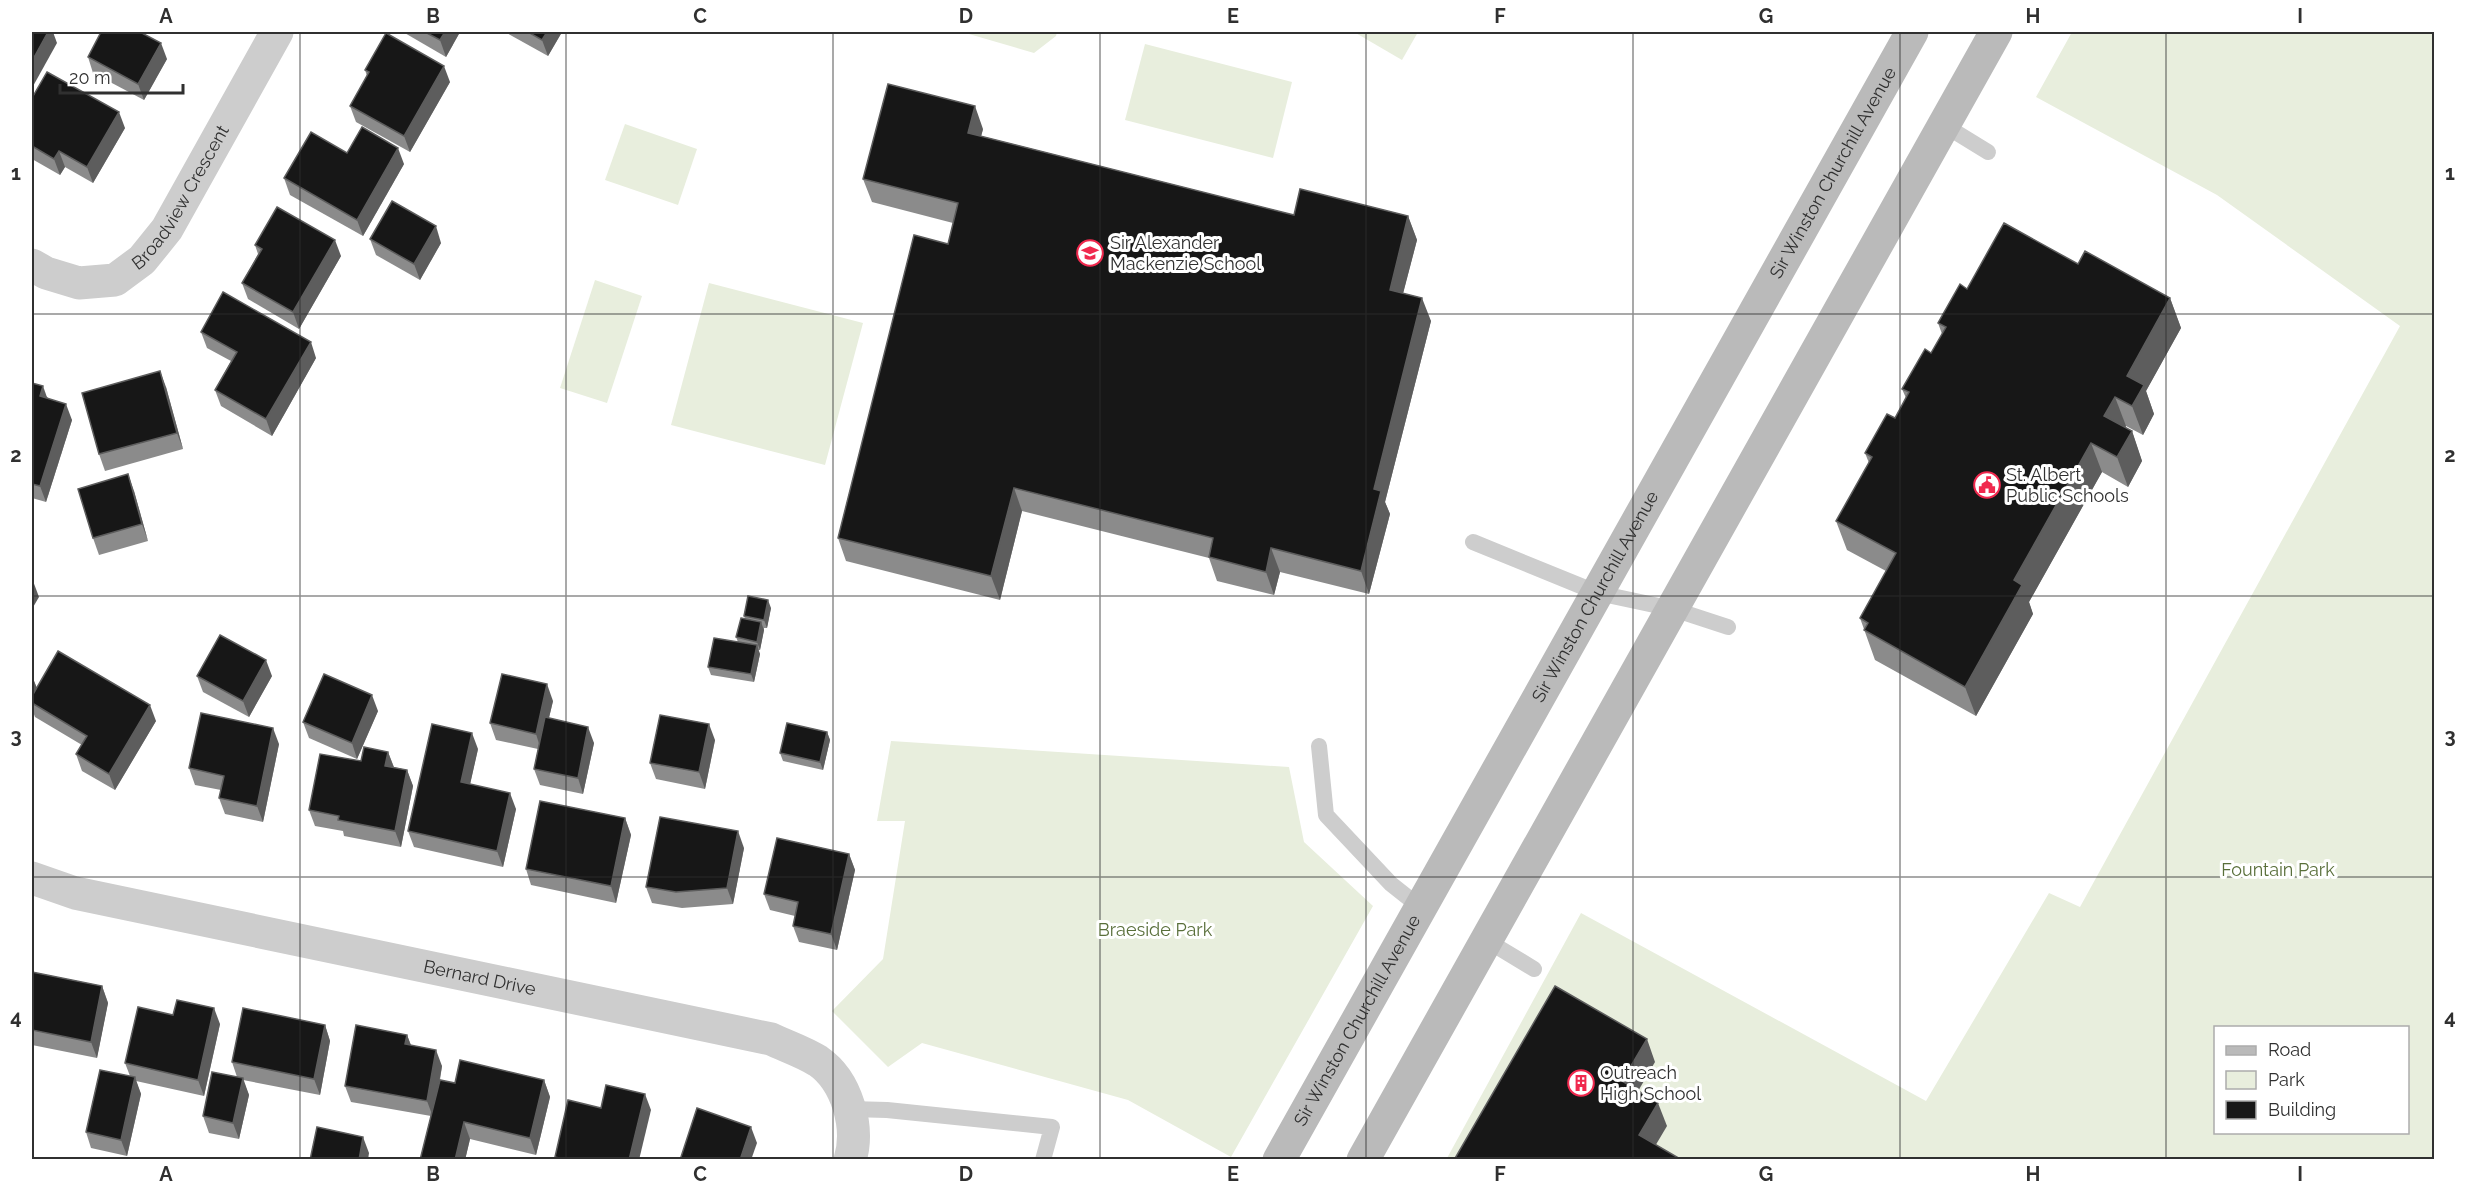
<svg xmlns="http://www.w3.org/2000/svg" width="2466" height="1191" viewBox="0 0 2466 1191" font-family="Raleway,sans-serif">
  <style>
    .green { fill: #e8eedd; fill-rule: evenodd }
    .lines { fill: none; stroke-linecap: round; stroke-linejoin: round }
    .lane { stroke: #cdcdcd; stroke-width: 16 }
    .street { stroke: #cdcdcd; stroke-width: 33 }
    .secondary { stroke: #bababa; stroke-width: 33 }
    .wall { fill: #8b8b8b }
    .shaded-wall { fill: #5d5d5d }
    .building { fill: #171717; stroke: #5d5d5d; stroke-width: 1.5 }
    .grid { fill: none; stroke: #303030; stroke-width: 1.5; stroke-opacity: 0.55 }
    .labels { text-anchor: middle; stroke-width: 6; stroke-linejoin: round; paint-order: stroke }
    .street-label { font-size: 18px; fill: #303030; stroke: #fff }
    .poi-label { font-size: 18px; fill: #303030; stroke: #fff; text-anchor: start }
    .park-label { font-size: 18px; fill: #596f3a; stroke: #fff }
    .neatline { fill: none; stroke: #303030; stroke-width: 2 }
    .grid-label { font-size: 20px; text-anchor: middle; font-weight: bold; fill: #303030 }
  </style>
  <rect width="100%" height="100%" fill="#fff"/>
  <g class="green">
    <path d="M962,32H1057L1056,36L1034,53Z"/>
    <path d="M1354,32H1418L1402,60Z"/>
    <path d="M2072,32H2434V1159L1446,1160L1581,913L1926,1101L2049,893L2080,907L2400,326L2217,195L2036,97ZM2216,1028H2408V1132H2216Z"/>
    <path d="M1145,44L1292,82L1273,158L1125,120Z"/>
    <path d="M625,124L697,149L678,205L605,180Z"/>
    <path d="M595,280L642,296L607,403L560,388Z"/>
    <path d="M709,283L863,323L825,465L671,425Z"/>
    <path d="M891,741L1289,767L1304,842L1373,906L1231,1157L1128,1100L922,1043L888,1067L832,1011L883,959L905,821H877Z"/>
  </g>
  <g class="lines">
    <g class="lane">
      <path d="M1944,125L1988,152"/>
      <path d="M1473,542L1598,593L1673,609L1728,627"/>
      <path d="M1319,746L1326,815L1391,884L1420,907"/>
      <path d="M1486,940L1534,969"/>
      <path d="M850,1109L887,1110L1052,1127L1043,1160"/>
    </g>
    <g class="street">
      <path id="s1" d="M32,265L46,273L79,283L115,280L142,260L167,229L277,32"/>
      <path id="s2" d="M32,878L75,893L771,1039C786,1046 804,1052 818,1061C847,1081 860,1127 850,1160"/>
    </g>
    <g class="secondary">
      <path id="s3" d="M1279,1160L1912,32"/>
      <path d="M1363,1160L1996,32"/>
    </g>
  </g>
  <g class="wall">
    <path d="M403,32H460L446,57Z"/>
    <path d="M505,32H562L548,56Z"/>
    <path d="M88,57L167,59L144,100L93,73Z"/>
    <path d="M365,70L450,82L410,152L356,122L350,106L367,76Z"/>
    <path d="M32,96V98L125,128L93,183L65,167L60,175L32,159Z"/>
    <path d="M983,129L981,136L1294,215L1408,216L1417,240L1403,293L1431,321L1385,502L1390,514L1369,594L1280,572L1274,595L1217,581L1209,558L1022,511L1000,600L846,561L838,538L948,244L953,223L872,202L863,179Z"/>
    <path d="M347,153L404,164L363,236L290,195L284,178Z"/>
    <path d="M370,239L441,243L420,280L376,255Z"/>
    <path d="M255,245L341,256L299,329L248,299L242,283L258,254Z"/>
    <path d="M2078,264L2170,298L2181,328L2146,391L2154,414L2143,435L2126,426L2125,428L2132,431L2142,461L2128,487L2102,472L2029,602L2033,614L1976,716L1875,660L1860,618L1886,571L1847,550L1836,521L1869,463L1865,453L1895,418L1906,398L1902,389L1931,353L1942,334L1938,323L1967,289Z"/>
    <path d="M201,332L316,358L272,436L221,406L215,390L231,361L207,348Z"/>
    <path d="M32,383L72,420L46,502L32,498Z"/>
    <path d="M166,387L183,449L105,471L99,454Z"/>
    <path d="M134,491L148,541L99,555L93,538Z"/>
    <path d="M771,608L767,628H764V630L760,650H758L760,654L754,682L711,675L708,667L738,642L736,637L745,619L744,616Z"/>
    <path d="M197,676H272L249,717L203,692Z"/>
    <path d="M32,677L37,688L156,721L115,790L82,771L76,754L82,745L35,717L32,709Z"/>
    <path d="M553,701L549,718L594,743L583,794L540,785L534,769L538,749L496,740L490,723Z"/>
    <path d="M378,711L357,759L309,738L303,722Z"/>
    <path d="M827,732L830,740L823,770L783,761L780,753Z"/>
    <path d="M715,740L705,789L656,779L650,763Z"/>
    <path d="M279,744L263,822L225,814L219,798L221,790L195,785L189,768Z"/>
    <path d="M478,749L470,784L516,809L503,867L414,847L408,831Z"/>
    <path d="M388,752L394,767L407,770L413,786L401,847L344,836L343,831L315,826L309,810L361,761Z"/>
    <path d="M625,818L631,835L616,903L531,885L526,869Z"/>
    <path d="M744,848L733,904L682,908L652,903L646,887Z"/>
    <path d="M849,854L855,870L837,950L799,942L793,926L795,916L770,910L764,894Z"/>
    <path d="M32,972L102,986L108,1003L97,1058L32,1045Z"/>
    <path d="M173,1015L220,1024L204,1096L136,1081L141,1094L127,1156L91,1148L86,1132L130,1076L125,1063Z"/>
    <path d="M325,1025L330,1041L320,1095L243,1080L249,1095L239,1139L209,1133L203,1116L237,1077L232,1062Z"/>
    <path d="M407,1035L411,1045L442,1066L440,1080L455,1083L544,1080L550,1097L536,1155L470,1139L465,1160H420L431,1116L351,1102L345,1086Z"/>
  </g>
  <g class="shaded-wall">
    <path d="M48,32H53L57,43L32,88V61Z"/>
    <path d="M445,32H460L446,57L440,40Z"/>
    <path d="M547,32H562L548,56L542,40Z"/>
    <path d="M161,43L167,59L144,100L138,84Z"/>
    <path d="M444,66L450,82L410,152L404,136Z"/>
    <path d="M975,106L983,129L976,156L968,133Z"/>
    <path d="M119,112L125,128L93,183L87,167Z"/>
    <path d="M398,148L404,164L363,236L357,220Z"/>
    <path d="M59,151L65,167L60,175L54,159Z"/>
    <path d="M1408,216L1417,240L1398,313L1390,290Z"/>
    <path d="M436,226L441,243L420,280L414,264Z"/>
    <path d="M335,240L341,256L299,329L293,312Z"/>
    <path d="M1422,298L1431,321L1385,502L1390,514L1369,594L1361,571L1374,489Z"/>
    <path d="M2170,298L2181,328L2146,391L2154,414L2143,435L2132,406L2127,376Z"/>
    <path d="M311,342L316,358L272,436L266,419Z"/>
    <path d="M160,371L166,387L183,449L177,433Z"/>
    <path d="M43,386L49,403L40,396Z"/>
    <path d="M2115,397L2126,426L2115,445L2104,416Z"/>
    <path d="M66,404L72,420L46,502L40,486Z"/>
    <path d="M2132,431L2142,461L2128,487L2117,457Z"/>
    <path d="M2091,443L2102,472L2029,602L2033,614L1976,716L1965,687L2014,580Z"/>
    <path d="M128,474L134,491L148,541L142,524Z"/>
    <path d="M1014,488L1022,511L1000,600L991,576Z"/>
    <path d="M1271,548L1280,572L1274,595L1266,572Z"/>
    <path d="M33,581L39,597L32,609V583Z"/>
    <path d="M768,600L771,608L767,628L764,620Z"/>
    <path d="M761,622L764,630L760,650L757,642Z"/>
    <path d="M757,645L760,654L754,682L751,674Z"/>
    <path d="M266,660L272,676L249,717L243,701Z"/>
    <path d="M33,678L39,694L32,703V680Z"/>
    <path d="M547,684L553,701L541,750L536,734Z"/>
    <path d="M372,695L378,711L357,759L352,743Z"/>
    <path d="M150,705L156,721L115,790L109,774Z"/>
    <path d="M709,724L715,740L705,789L699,772Z"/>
    <path d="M588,727L594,743L583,794L578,778Z"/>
    <path d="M273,728L279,744L263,822L257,806Z"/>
    <path d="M827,732L830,740L823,770L820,762Z"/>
    <path d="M472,733L478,749L467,798L461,782Z"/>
    <path d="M388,752L394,768L385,766Z"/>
    <path d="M407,770L413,786L401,847L395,831Z"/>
    <path d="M510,793L516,809L503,867L497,851Z"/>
    <path d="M625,818L631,835L616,903L611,886Z"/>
    <path d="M738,831L744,848L733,904L727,888Z"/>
    <path d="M849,854L855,870L837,950L831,934Z"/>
    <path d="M102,986L108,1003L97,1058L91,1042Z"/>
    <path d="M214,1008L220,1024L204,1096L198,1080Z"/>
    <path d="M325,1025L330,1041L320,1095L314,1079Z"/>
    <path d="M407,1035L413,1051L405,1044Z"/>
    <path d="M1647,1039L1655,1062L1630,1105L1622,1081Z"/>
    <path d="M436,1050L442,1066L433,1117L427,1101Z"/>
    <path d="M135,1077L141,1094L127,1156L121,1140Z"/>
    <path d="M243,1078L249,1095L239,1139L233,1123Z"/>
    <path d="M544,1080L550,1097L536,1155L530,1138Z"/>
    <path d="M645,1094L651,1110L639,1160H629Z"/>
    <path d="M1658,1103L1667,1126L1648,1158L1639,1135Z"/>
    <path d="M464,1122L470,1139L465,1160H455Z"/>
    <path d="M751,1127L757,1143L751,1160H740Z"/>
    <path d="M363,1137L369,1153L368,1160H359Z"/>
  </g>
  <g class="building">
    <path d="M32,32H48L32,61Z"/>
    <path d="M101,32H140L161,43L138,84L88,57Z"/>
    <path d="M425,32H445L440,40Z"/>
    <path d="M528,32H547L542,40Z"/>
    <path d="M386,33L444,66L404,136L350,106L369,72L365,70Z"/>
    <path d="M47,72L119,112L87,167L59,151L54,159L32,146V98Z"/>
    <path d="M888,84L975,106L968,133L1294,215L1300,189L1408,216L1390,290L1422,298L1374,489L1381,491L1361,571L1271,548L1266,572L1209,557L1213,538L1014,488L991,576L838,538L914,235L948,244L958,203L863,179Z"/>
    <path d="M362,127L398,148L357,220L284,178L311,132L347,153Z"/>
    <path d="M392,201L436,226L414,264L370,239Z"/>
    <path d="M277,207L335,240L293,312L242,283L262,249L255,245Z"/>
    <path d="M2004,223L2078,264L2085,251L2170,298L2127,376L2144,385L2132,406L2115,397L2104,416L2132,431L2117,457L2091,443L2014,580L2022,585L1965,687L1864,630L1868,623L1860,618L1896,553L1836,521L1872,457L1865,453L1887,414L1895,418L1909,392L1902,389L1925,349L1931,353L1946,327L1938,323L1960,284L1967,289Z"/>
    <path d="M223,292L311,342L266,419L215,390L237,352L201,332Z"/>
    <path d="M160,371L177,433L99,454L82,393Z"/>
    <path d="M32,383L43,386L40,396L66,404L40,486L32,484Z"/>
    <path d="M128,474L142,524L93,538L78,489Z"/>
    <path d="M748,596L768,600L764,620L744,616Z"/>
    <path d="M741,618L761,622L757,642L736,637Z"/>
    <path d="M220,635L266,660L243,701L197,676Z"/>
    <path d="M714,638L757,645L751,674L708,667Z"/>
    <path d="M58,651L150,705L109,774L76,754L87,736L32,703V696Z"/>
    <path d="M324,674L372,695L352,743L303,722Z"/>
    <path d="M502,674L547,684L536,734L490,723Z"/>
    <path d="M201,713L273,728L257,806L219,798L224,776L189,768Z"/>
    <path d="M660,715L709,724L699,772L650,763Z"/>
    <path d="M545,717L588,727L578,778L534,769Z"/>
    <path d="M787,723L827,732L820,762L780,753Z"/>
    <path d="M432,724L472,733L461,782L510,793L497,851L408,831Z"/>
    <path d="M364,747L388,752L385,766L407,770L395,831L338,820L339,816L309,810L320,754L361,761Z"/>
    <path d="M540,801L625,818L611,886L526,869Z"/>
    <path d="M660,817L738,831L727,888L676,892L646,887Z"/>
    <path d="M777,838L849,854L831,934L793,926L798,902L764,894Z"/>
    <path d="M32,972L102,986L91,1042L32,1030Z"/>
    <path d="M1555,986L1647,1039L1622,1081L1658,1103L1639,1135L1682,1160H1454Z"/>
    <path d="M177,1000L214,1008L198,1080L125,1063L138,1007L173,1015Z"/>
    <path d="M243,1008L325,1025L314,1079L232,1062Z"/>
    <path d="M356,1025L407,1035L405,1044L436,1050L427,1101L345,1086Z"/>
    <path d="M460,1060L544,1080L530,1138L464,1122L455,1160H420L440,1080L455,1083Z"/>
    <path d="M100,1070L135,1077L121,1140L86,1132Z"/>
    <path d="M212,1072L243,1078L233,1123L203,1116Z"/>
    <path d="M606,1085L645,1094L629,1160H567L555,1157L568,1100L601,1108Z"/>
    <path d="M697,1108L751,1127L740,1160H680Z"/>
    <path d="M317,1127L363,1137L359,1160H310Z"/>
  </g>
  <path class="grid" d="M300,32V1160M566,32V1160M833,32V1160M1100,32V1160M1366,32V1160M1633,32V1160M1900,32V1160M2166,32V1160M32,314H2434M32,596H2434M32,877H2434"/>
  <defs>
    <g id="school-ring" transform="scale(1.35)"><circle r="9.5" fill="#fff" stroke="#f0294e" stroke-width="1.5"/><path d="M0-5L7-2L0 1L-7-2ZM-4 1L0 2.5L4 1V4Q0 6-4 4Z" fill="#f0294e"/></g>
    <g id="civic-ring" transform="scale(1.35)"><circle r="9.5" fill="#fff" stroke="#f0294e" stroke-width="1.5"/><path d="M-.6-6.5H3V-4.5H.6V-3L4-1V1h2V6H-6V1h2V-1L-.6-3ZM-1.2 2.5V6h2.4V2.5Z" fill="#f0294e"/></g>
    <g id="building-ring" transform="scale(1.35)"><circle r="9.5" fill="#fff" stroke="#f0294e" stroke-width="1.5"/><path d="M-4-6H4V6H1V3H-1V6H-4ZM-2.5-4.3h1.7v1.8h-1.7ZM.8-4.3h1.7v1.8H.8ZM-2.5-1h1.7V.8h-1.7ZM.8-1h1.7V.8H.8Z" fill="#f0294e"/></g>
  </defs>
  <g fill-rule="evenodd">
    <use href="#school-ring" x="1090" y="253"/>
    <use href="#civic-ring" x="1987" y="485"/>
    <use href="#building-ring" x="1581" y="1083"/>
  </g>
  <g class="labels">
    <g class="street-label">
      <text dy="6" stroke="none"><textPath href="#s3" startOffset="1132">Sir Winston Churchill Avenue</textPath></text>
      <text dy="6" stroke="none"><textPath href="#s1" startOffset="194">Broadview Crescent</textPath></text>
      <text dy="6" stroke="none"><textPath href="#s3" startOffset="646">Sir Winston Churchill Avenue</textPath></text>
      <text dy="6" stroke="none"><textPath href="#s2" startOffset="459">Bernard Drive</textPath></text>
      <text dy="6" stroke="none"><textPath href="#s3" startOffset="160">Sir Winston Churchill Avenue</textPath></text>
    </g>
    <g class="poi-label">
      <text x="1110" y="249">Sir Alexander<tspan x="1110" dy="21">Mackenzie School</tspan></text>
      <text x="2006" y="481">St. Albert<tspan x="2006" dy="21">Public Schools</tspan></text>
      <text x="1600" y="1079">Outreach<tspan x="1600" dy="21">High School</tspan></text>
    </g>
    <g class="park-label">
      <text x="2278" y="876">Fountain Park</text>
      <text x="1155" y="936">Braeside Park</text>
    </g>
  </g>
  <rect width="2466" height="1191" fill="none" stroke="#ffffff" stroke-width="66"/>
  <rect x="2214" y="1026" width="195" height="108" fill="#ffffff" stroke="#acacac" stroke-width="1.5"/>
  <rect x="2226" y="1046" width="30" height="9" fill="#bababa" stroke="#acacac" stroke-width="1.5"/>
  <text x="2268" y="1056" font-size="18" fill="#303030">Road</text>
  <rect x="2226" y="1071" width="30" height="18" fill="#e8eedd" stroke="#acacac" stroke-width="1.5"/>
  <text x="2268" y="1086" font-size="18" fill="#303030">Park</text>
  <rect x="2226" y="1101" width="30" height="18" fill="#171717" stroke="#acacac" stroke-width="1.5"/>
  <text x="2268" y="1116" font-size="18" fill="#303030">Building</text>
  <path d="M60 84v9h123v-9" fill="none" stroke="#303030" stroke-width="3"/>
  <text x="69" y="84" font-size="18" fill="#303030" stroke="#ffffff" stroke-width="4.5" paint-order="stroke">20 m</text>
  <rect x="33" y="33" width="2400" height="1125" class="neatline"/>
  <g class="grid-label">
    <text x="166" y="23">A</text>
    <text x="433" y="23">B</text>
    <text x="700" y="23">C</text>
    <text x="966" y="23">D</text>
    <text x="1233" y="23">E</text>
    <text x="1500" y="23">F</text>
    <text x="1766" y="23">G</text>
    <text x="2033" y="23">H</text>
    <text x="2300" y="23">I</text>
    <text x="16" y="180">1</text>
    <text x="2450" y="180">1</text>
    <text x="16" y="462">2</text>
    <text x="2450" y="462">2</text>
    <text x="16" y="743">3</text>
    <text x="2450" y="743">3</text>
    <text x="16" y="1024">4</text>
    <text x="2450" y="1024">4</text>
    <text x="166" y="1181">A</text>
    <text x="433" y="1181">B</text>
    <text x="700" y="1181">C</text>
    <text x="966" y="1181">D</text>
    <text x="1233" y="1181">E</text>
    <text x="1500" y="1181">F</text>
    <text x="1766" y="1181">G</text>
    <text x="2033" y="1181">H</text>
    <text x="2300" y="1181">I</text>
  </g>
</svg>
